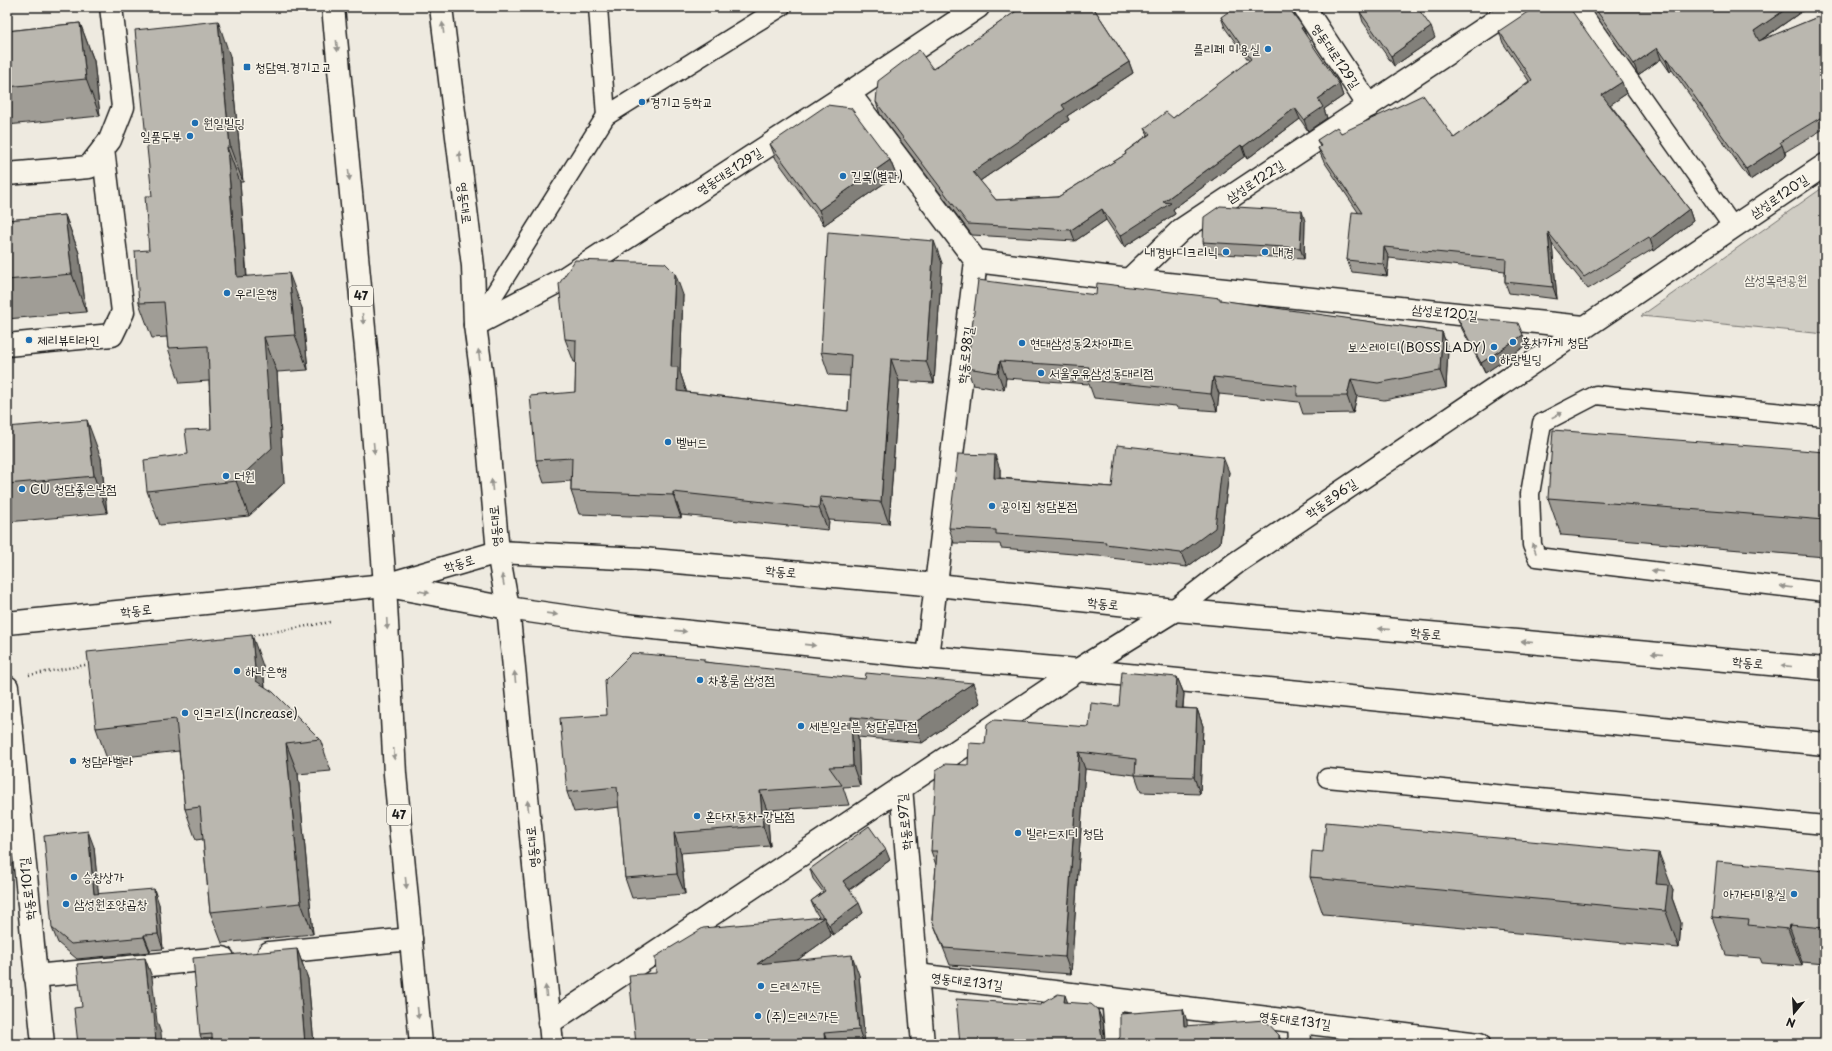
<svg xmlns="http://www.w3.org/2000/svg" width="1832" height="1051" viewBox="0 0 1832 1051" font-family="'Playpen Sans','Poor Story',sans-serif">
  <style>
    .green { fill: #cfccc3; stroke: #767470 }
    .lines { fill: none; stroke-linecap: round; stroke-linejoin: round }
    .service-casing { stroke: #1c1c1c; stroke-width: 21 }
    .minor-casing { stroke: #1c1c1c; stroke-width: 25 }
    .secondary-casing { stroke: #1c1c1c; stroke-width: 25 }
    .primary-casing { stroke: #1c1c1c; stroke-width: 25 }
    .path { stroke: #1c1c1c; stroke-width: 2.5; stroke-dasharray: 1 3; stroke-linecap: butt }
    .service { stroke: #f7f3e8; stroke-width: 18 }
    .minor { stroke: #f7f3e8; stroke-width: 22 }
    .secondary { stroke: #f7f3e8; stroke-width: 22 }
    .primary { stroke: #f7f3e8; stroke-width: 22 }
    .wall { fill: #a09d96; stroke: #1c1c1c }
    .shaded-wall { fill: #82807a; stroke: #1c1c1c }
    .building { fill: #bab7af; stroke: #1c1c1c }
    .oneway { fill: #94928c }
    .poi-dot { fill: #1f6fb2; stroke: #f7f3e8; stroke-width: 1.5 }
    .labels { text-anchor: middle; stroke-width: 3; stroke-linejoin: round; paint-order: stroke }
    .shield { fill: #f7f3e8; stroke: #5e5c59; stroke-width: 1 }
    .shield-label { font-size: 12px; font-weight: bold; fill: #1c1c1c }
    .poi-label { font-size: 13px; fill: #1c1c1c; stroke: #f7f3e8; text-anchor: start }
    .street-label { font-size: 13px; fill: #1c1c1c; stroke: #f7f3e8 }
    .park-label { font-size: 13px; fill: #52514e; stroke: #f7f3e8 }
  </style>
  <rect width="100%" height="100%" fill="#eeeae0"/>
  <filter id="ink" filterUnits="userSpaceOnUse"><feTurbulence type="fractalNoise" baseFrequency=".025" numOctaves="2"/><feDisplacementMap in="SourceGraphic" scale="8" xChannelSelector="R" yChannelSelector="G"/><feConvolveMatrix kernelMatrix="1 2 1 2 8 2 1 2 1" color-interpolation-filters="sRGB"/></filter>
  <g filter="url(#ink)">
    <path class="green" d="M1825,186V334L1641,316Z"/>
    <g class="lines">
      <g class="service-casing">
        <g id="service">
          <path d="M598,7L606,116"/>
          <path d="M1578,7L1733,227"/>
          <path d="M475,325L606,116L781,7"/>
          <path d="M1825,417L1596,395L1542,423L1530,494L1532,545L1537,557L1825,592"/>
          <path d="M1327,778L1825,825"/>
          <path d="M1111,998L1115,1044"/>
        </g>
      </g>
      <g class="minor-casing">
        <g id="minor">
          <path d="M1304,7L1369,106"/>
          <path d="M849,93L976,261L927,657"/>
          <path d="M7,174L89,167L110,140L123,107L111,7"/>
          <path d="M976,261L1129,280L1584,327"/>
          <path d="M1129,280L1181,230L1517,7"/>
          <path d="M475,325L565,278L849,93L978,7"/>
          <path d="M7,345L112,335L123,312L103,149"/>
          <path d="M7,687L43,1044"/>
          <path d="M901,787L923,1044"/>
          <path d="M269,953L411,939"/>
          <path d="M917,975L1479,1044"/>
          <path d="M35,976L223,958"/>
          <path d="M1299,1021L1300,1044"/>
          <path d="M549,1023L1078,670L1175,610L1236,563L1825,165"/>
        </g>
      </g>
      <g class="secondary-casing">
        <g id="secondary">
          <path d="M388,586L508,608L625,625L927,657L1078,670L1825,744"/>
          <path d="M7,623L385,585L498,552L642,559L937,585L1175,610L1825,669"/>
        </g>
      </g>
      <g class="primary-casing">
        <g id="primary">
          <path d="M333,7L369,380L385,585L395,774L421,1044"/>
          <path d="M441,7L473,266L475,325L482,378L498,552L508,608L552,1044"/>
        </g>
      </g>
      <g class="path">
        <path d="M250,636L330,622"/>
        <path d="M29,675L91,664"/>
      </g>
      <use href="#service" class="service"/>
      <use href="#minor" class="minor"/>
      <use href="#secondary" class="secondary"/>
      <use href="#primary" class="primary"/>
    </g>
    <g class="wall">
      <path d="M1021,7H1094L1095,10L1129,62L1133,73L1067,116L1069,120L980,181L996,200L1058,197L1126,154L1125,152L1148,135L1145,128L1173,118L1249,61L1225,28L1221,17L1305,35L1339,84L1343,96L1324,109L1327,118L1308,131L1300,119L1247,159L1245,156L1173,209L1175,214L1124,247L1106,220L1075,241L972,235L880,114L876,102L933,69L1021,8Z"/>
      <path d="M1590,7H1808L1760,41L1825,14V128L1785,152L1786,156L1750,180L1672,70L1670,72L1661,59L1638,75Z"/>
      <path d="M1360,12L1435,38L1394,66L1363,22Z"/>
      <path d="M80,23L94,61L100,116L7,125V31Z"/>
      <path d="M1499,31L1626,94L1610,104L1689,209L1693,221L1654,251L1653,249L1588,289L1552,244L1557,299L1509,293L1505,282V271L1389,258L1387,276L1352,272L1347,260L1358,212L1323,160L1318,148L1320,147L1317,140L1341,133L1454,138L1529,81L1503,43Z"/>
      <path d="M230,56L243,182H240L247,276L302,308L308,370L277,372L284,483L249,516L160,525L147,491L188,454L211,429L209,381L180,383L168,348L167,337L152,338L139,303L149,250L152,196Z"/>
      <path d="M770,144L890,160L896,175L824,225L776,159Z"/>
      <path d="M65,215L79,253L86,312L7,319V220Z"/>
      <path d="M1305,221L1304,259L1207,253L1203,242Z"/>
      <path d="M942,263L934,383L899,381L889,524L829,520L828,530L681,515V518L579,514L571,491V481L544,483L536,460L575,392L576,362H574L565,339L683,295L680,372L686,390V392L848,411L850,376L829,375L821,352Z"/>
      <path d="M1096,295L1221,301L1442,332L1448,349L1446,388L1384,400L1357,396L1353,413L1303,414L1299,402L1219,394L1217,411L1177,408L1176,406L1094,398L1089,384L1006,378L1004,390L973,385L967,368Z"/>
      <path d="M1457,317L1523,335L1527,345L1485,373L1461,327Z"/>
      <path d="M7,427L101,458L107,513L7,522Z"/>
      <path d="M1825,452V557L1561,535L1548,498Z"/>
      <path d="M1000,469V478L1112,487L1229,472L1220,543L1187,567L1111,558L1110,557L1001,548L1000,544L954,543L949,528Z"/>
      <path d="M705,662L980,703L922,743L858,737L860,786L843,787L849,805L767,810L770,846L681,853L685,894L632,898L625,878L619,807L574,812L567,792L607,715Z"/>
      <path d="M263,666L265,687L320,739L331,771L298,774L313,934L222,943L210,912L203,839L196,840L185,809L179,751L107,759L96,728Z"/>
      <path d="M1177,677L1184,694L1183,708L1197,709L1203,726L1200,794L1141,792L1135,775L1085,769L1071,974L950,965L932,920L936,865L931,851L968,765L985,744L1089,727L1119,706Z"/>
      <path d="M94,847L98,894L159,904L163,949L150,950V952L77,959L58,943L52,928Z"/>
      <path d="M890,860L850,890L863,913L833,935L829,930L831,936L797,960L859,975L865,1044H636L819,917L815,911L811,901L823,892L813,879L810,869Z"/>
      <path d="M1825,871V964L1802,962V966L1762,963L1760,958L1726,955L1712,917Z"/>
      <path d="M1310,877L1673,890L1672,898L1681,923L1679,948L1335,916V915L1323,914Z"/>
      <path d="M297,949L308,979L314,1044H204L200,1035Z"/>
    </g>
    <g class="shaded-wall">
      <path d="M1789,7H1808L1758,42L1754,31Z"/>
      <path d="M218,21L230,56L243,182L230,147Z"/>
      <path d="M80,23L94,61L100,116L86,79Z"/>
      <path d="M1303,27L1307,38L1301,28Z"/>
      <path d="M1431,27L1435,38L1394,66L1391,56Z"/>
      <path d="M1657,48L1661,59L1638,75L1634,64Z"/>
      <path d="M1668,59L1672,70L1670,72L1666,61Z"/>
      <path d="M1129,62L1133,73L1067,116L1069,120L977,183L973,172L1062,105Z"/>
      <path d="M1622,82L1626,94L1607,107L1602,95Z"/>
      <path d="M1339,84L1343,96L1324,109L1327,118L1308,131L1304,120L1318,99Z"/>
      <path d="M1295,108L1300,119L1247,159L1243,147Z"/>
      <path d="M1241,145L1245,156L1173,209L1175,214L1124,247L1120,236L1163,202Z"/>
      <path d="M1782,145L1786,156L1750,180L1746,169Z"/>
      <path d="M227,147L240,182L249,312L237,277Z"/>
      <path d="M890,160L896,175L824,225L819,210Z"/>
      <path d="M1102,209L1106,220L1075,241L1071,230Z"/>
      <path d="M1689,209L1693,221L1654,251L1650,239Z"/>
      <path d="M1302,211L1305,221L1304,259L1300,248Z"/>
      <path d="M65,215L79,253L86,312L72,274Z"/>
      <path d="M1548,232L1552,244L1557,299L1553,287Z"/>
      <path d="M934,241L942,263L934,383L926,361Z"/>
      <path d="M1384,247L1389,258L1387,276L1383,264Z"/>
      <path d="M289,273L302,308L308,370L295,335Z"/>
      <path d="M675,273L683,295L680,372L686,390L685,413L677,391L671,367Z"/>
      <path d="M1442,332L1448,349L1446,388L1440,371Z"/>
      <path d="M1523,335L1527,345L1485,373L1481,363Z"/>
      <path d="M264,337L277,372L284,483L249,516L236,481Z"/>
      <path d="M891,359L899,381L889,524L881,502Z"/>
      <path d="M1000,361L1006,378L1004,390L998,373Z"/>
      <path d="M1213,377L1219,394L1217,411L1211,394Z"/>
      <path d="M1351,379L1357,396L1353,413L1347,396Z"/>
      <path d="M87,420L101,458L107,513L94,476Z"/>
      <path d="M995,455L1000,469V492L994,478Z"/>
      <path d="M1223,457L1229,472L1220,543L1187,567L1181,553Z"/>
      <path d="M673,492L681,515V518L673,495Z"/>
      <path d="M820,497L829,520L828,530L819,508Z"/>
      <path d="M252,635L263,666L267,713L256,681Z"/>
      <path d="M1177,677L1184,694L1181,725L1175,708Z"/>
      <path d="M973,683L980,703L922,743L914,723Z"/>
      <path d="M1197,709L1203,726L1200,794L1194,777Z"/>
      <path d="M851,717L858,737L860,786L853,766Z"/>
      <path d="M286,743L298,774L313,934L301,903Z"/>
      <path d="M1079,752L1085,769L1071,974L1065,957Z"/>
      <path d="M760,791L767,810L770,846L763,826Z"/>
      <path d="M88,831L94,847L100,909L94,894Z"/>
      <path d="M674,833L681,853L685,894L677,874Z"/>
      <path d="M886,850L890,860L847,891L843,881Z"/>
      <path d="M1659,853L1673,890L1672,898L1681,923L1679,948L1656,884Z"/>
      <path d="M154,889L159,904L163,949L158,934Z"/>
      <path d="M859,903L863,913L833,935L829,925Z"/>
      <path d="M824,917L831,936L764,984L757,964Z"/>
      <path d="M1789,925L1802,962V966L1788,929Z"/>
      <path d="M144,935L150,950V952L144,937Z"/>
      <path d="M297,949L308,979L314,1044H305Z"/>
      <path d="M852,955L859,975L865,1044H864L859,1030Z"/>
      <path d="M145,958L152,977L157,1022L161,1033L162,1044H156L151,1013Z"/>
      <path d="M1065,995L1069,1006L1064,1002Z"/>
      <path d="M1183,1009L1187,1021L1188,1038L1184,1026Z"/>
      <path d="M1098,1010L1103,1022L1105,1044L1102,1038Z"/>
      <path d="M824,1033L828,1044H825Z"/>
      <path d="M1279,1035L1282,1044H1279Z"/>
    </g>
    <g class="building">
      <path d="M1022,7H1093L1129,62L1062,105L1065,109L973,172L996,200L1058,197L1126,154L1125,152L1150,134L1145,128L1166,112L1173,118L1251,59L1221,17L1235,7H1288L1303,27L1301,28L1339,84L1318,99L1323,107L1304,120L1295,108L1243,147L1241,145L1163,202L1171,203L1120,236L1102,209L1071,230L968,224L876,102L878,81L919,50L933,69Z"/>
      <path d="M1367,7H1417L1431,27L1391,56L1360,12Z"/>
      <path d="M1535,7H1569L1622,82L1602,95L1689,209L1650,239L1649,237L1584,277L1548,232L1553,287L1505,282L1506,259L1384,247L1383,264L1347,260L1352,212L1362,213L1318,148L1321,146L1317,140L1337,127L1341,133L1423,95L1454,138L1532,80L1499,31Z"/>
      <path d="M1594,7H1789L1754,31L1759,41L1825,14V115L1780,142L1782,145L1746,169L1668,59L1666,61L1657,48L1634,64Z"/>
      <path d="M218,21L230,147H227L237,277L289,273L295,335L264,337L272,448L236,481L147,491L144,460L188,454L185,430L211,429L208,346L168,348L164,302L139,303L135,251L149,250L145,196H152L135,30Z"/>
      <path d="M80,23L86,79L7,87V31Z"/>
      <path d="M827,105L851,108L890,160L819,210L770,144Z"/>
      <path d="M1220,206L1302,211L1300,248L1203,242L1204,217Z"/>
      <path d="M65,215L72,274L7,280V220Z"/>
      <path d="M828,232L934,241L926,361L891,359L881,502L820,497L819,508L673,492V495L571,491L572,458L536,460L530,396L575,392L576,340L565,339L559,284L575,260L665,263L675,273L671,367H678L677,391L848,411L851,355L821,352Z"/>
      <path d="M978,280L1096,295L1097,283L1220,298V300L1442,332L1440,371L1378,383L1351,379L1347,396H1297V386L1213,377L1211,394L1171,390V388L1088,380L1089,367L1000,361L998,373L967,368Z"/>
      <path d="M1457,317L1518,323L1523,335L1481,363Z"/>
      <path d="M87,420L94,476L7,484V427Z"/>
      <path d="M1553,430L1825,452V520L1548,498Z"/>
      <path d="M1117,445L1223,457L1215,528L1181,553L1105,544L1106,542L996,534V530L949,528L958,454L995,455L994,478L1112,487Z"/>
      <path d="M252,635L256,681L273,692L320,739L286,743L301,903L210,912L200,807L185,809L176,719L96,728L87,652Z"/>
      <path d="M632,653L704,659V662L865,679L866,673L973,683L914,723L851,717L853,766L829,767L842,785L760,791L763,826L674,833L677,874L625,878L617,787L567,792L560,718L607,715L605,680Z"/>
      <path d="M1122,672L1177,677L1175,708L1197,709L1194,777L1135,775L1136,759L1079,752L1065,957L944,948L932,920L937,851H931L936,770L945,764L968,765L969,743L985,744L987,725L994,720L1089,727L1091,703L1119,706Z"/>
      <path d="M1326,822L1659,853L1656,884L1668,885L1665,911L1322,879V878L1310,877L1312,851L1323,852Z"/>
      <path d="M869,826L886,850L843,881L859,903L829,925L825,919L824,917H823L811,901L825,891L810,869Z"/>
      <path d="M88,831L94,894L154,889L158,934L144,935V937L71,944L52,928L44,836Z"/>
      <path d="M1717,861L1825,871V928L1789,925L1788,929L1748,925L1749,920L1712,917Z"/>
      <path d="M824,917L757,964L852,955L859,1030L824,1033L825,1044H636L629,975L656,973L655,957L703,928Z"/>
      <path d="M297,949L305,1044H212V1034L200,1035L193,958Z"/>
      <path d="M145,958L151,1013H154L156,1044H78L74,1008L82,1007L77,964Z"/>
      <path d="M1058,994L1065,995L1064,1002L1091,1004L1098,1010L1102,1038L1106,1042L1111,1043L1117,1041L1120,1037V1014L1183,1009L1184,1026L1265,1020L1279,1035V1044H960L956,999L1041,1005Z"/>
    </g>
    <defs><path id="oneway-solid" d="M-6-.8H1V-3.2L6.5 0L1 3.2V.8H-6Z"/></defs>
    <g class="oneway">
      <use href="#oneway-solid" transform="translate(443 28) rotate(-97)"/>
      <use href="#oneway-solid" transform="translate(337 46) rotate(84)"/>
      <use href="#oneway-solid" transform="translate(460 157) rotate(-97)"/>
      <use href="#oneway-solid" transform="translate(349 175) rotate(84)"/>
      <use href="#oneway-solid" transform="translate(363 319) rotate(84)"/>
      <use href="#oneway-solid" transform="translate(479 355) rotate(-98)"/>
      <use href="#oneway-solid" transform="translate(1557 415) rotate(-27)"/>
      <use href="#oneway-solid" transform="translate(374 448) rotate(85)"/>
      <use href="#oneway-solid" transform="translate(492 485) rotate(-95)"/>
      <use href="#oneway-solid" transform="translate(1534 548) rotate(-111)"/>
      <use href="#oneway-solid" transform="translate(1657 571) rotate(-173)"/>
      <use href="#oneway-solid" transform="translate(503 580) rotate(-100)"/>
      <use href="#oneway-solid" transform="translate(1786 587) rotate(-173)"/>
      <use href="#oneway-solid" transform="translate(424 592) rotate(11)"/>
      <use href="#oneway-solid" transform="translate(552 614) rotate(8)"/>
      <use href="#oneway-solid" transform="translate(387 624) rotate(87)"/>
      <use href="#oneway-solid" transform="translate(1384 629) rotate(-175)"/>
      <use href="#oneway-solid" transform="translate(681 631) rotate(6)"/>
      <use href="#oneway-solid" transform="translate(1527 642) rotate(-175)"/>
      <use href="#oneway-solid" transform="translate(810 645) rotate(6)"/>
      <use href="#oneway-solid" transform="translate(1657 654) rotate(-175)"/>
      <use href="#oneway-solid" transform="translate(1786 666) rotate(-175)"/>
      <use href="#oneway-solid" transform="translate(515 677) rotate(-96)"/>
      <use href="#oneway-solid" transform="translate(394 754) rotate(87)"/>
      <use href="#oneway-solid" transform="translate(528 806) rotate(-96)"/>
      <use href="#oneway-solid" transform="translate(406 883) rotate(84)"/>
      <use href="#oneway-solid" transform="translate(546 991) rotate(-96)"/>
      <use href="#oneway-solid" transform="translate(418 1013) rotate(85)"/>
    </g>
  </g>
  <g class="poi-dot">
    <circle cx="1268" cy="49" r="4"/>
    <rect x="243" y="63" width="8" height="8" rx="2"/>
    <circle cx="642" cy="102" r="4"/>
    <circle cx="195" cy="123" r="4"/>
    <circle cx="190" cy="136" r="4"/>
    <circle cx="843" cy="176" r="4"/>
    <circle cx="1226" cy="252" r="4"/>
    <circle cx="1265" cy="252" r="4"/>
    <circle cx="227" cy="293" r="4"/>
    <circle cx="29" cy="340" r="4"/>
    <circle cx="1513" cy="342" r="4"/>
    <circle cx="1022" cy="343" r="4"/>
    <circle cx="1494" cy="347" r="4"/>
    <circle cx="1492" cy="359" r="4"/>
    <circle cx="1041" cy="373" r="4"/>
    <circle cx="668" cy="442" r="4"/>
    <circle cx="226" cy="476" r="4"/>
    <circle cx="22" cy="489" r="4"/>
    <circle cx="992" cy="506" r="4"/>
    <circle cx="237" cy="671" r="4"/>
    <circle cx="700" cy="680" r="4"/>
    <circle cx="185" cy="713" r="4"/>
    <circle cx="801" cy="726" r="4"/>
    <circle cx="73" cy="761" r="4"/>
    <circle cx="697" cy="816" r="4"/>
    <circle cx="1018" cy="833" r="4"/>
    <circle cx="74" cy="877" r="4"/>
    <circle cx="1794" cy="894" r="4"/>
    <circle cx="66" cy="904" r="4"/>
    <circle cx="761" cy="986" r="4"/>
    <circle cx="758" cy="1016" r="4"/>
  </g>
  <g class="labels">
    <g class="shield">
      <rect x="349" y="286" width="24" height="20" rx="3"/>
      <rect x="387" y="805" width="24" height="20" rx="3"/>
    </g>
    <g class="shield-label">
      <text x="361" y="300">47</text>
      <text x="399" y="819">47</text>
    </g>
    <g class="poi-label">
      <text x="1260" y="54" text-anchor="end">플리페 미용실</text>
      <text x="255" y="72">청담역.경기고교</text>
      <text x="650" y="107">경기고등학교</text>
      <text x="203" y="128">원일빌딩</text>
      <text x="182" y="141" text-anchor="end">일품두부</text>
      <text x="851" y="181">길목(별관)</text>
      <text x="1218" y="257" text-anchor="end">내경바디크리닉</text>
      <text x="1273" y="257">내경</text>
      <text x="235" y="298">우리은행</text>
      <text x="37" y="345">제리뷰티라인</text>
      <text x="1521" y="347">홍차가게 청담</text>
      <text x="1030" y="348">현대삼성동2차아파트</text>
      <text x="1486" y="352" text-anchor="end">보스레이디(BOSS LADY)</text>
      <text x="1500" y="364">하랑빌딩</text>
      <text x="1049" y="378">서울우유삼성동대리점</text>
      <text x="676" y="447">벨버드</text>
      <text x="234" y="481">더원</text>
      <text x="30" y="494">CU 청담좋은날점</text>
      <text x="1000" y="511">공이집 청담본점</text>
      <text x="245" y="676">하나은행</text>
      <text x="708" y="685">차홍룸 삼성점</text>
      <text x="193" y="718">인크리즈(Increase)</text>
      <text x="809" y="731">세븐일레븐 청담루나점</text>
      <text x="81" y="766">청담라벨라</text>
      <text x="705" y="821">혼다자동차-강남점</text>
      <text x="1026" y="838">빌라드지디 청담</text>
      <text x="82" y="882">승창상가</text>
      <text x="1786" y="899" text-anchor="end">아가다미용실</text>
      <text x="74" y="909">삼성원조양곱창</text>
      <text x="769" y="991">드레스가든</text>
      <text x="766" y="1021">(주)드레스가든</text>
    </g>
    <g class="street-label">
      <text transform="translate(1336 56) rotate(56)" y="5">영동대로129길</text>
      <text transform="translate(729 171) rotate(-33)" y="5">영동대로129길</text>
      <text transform="translate(1255 181) rotate(-33)" y="5">삼성로122길</text>
      <text transform="translate(1779 196) rotate(-34)" y="5">삼성로120길</text>
      <text transform="translate(465 203) rotate(83)" y="5">영동대로</text>
      <text transform="translate(1445 312) rotate(6)" y="5">삼성로120길</text>
      <text transform="translate(965 355) rotate(-83)" y="5">학동로98길</text>
      <text transform="translate(1331 498) rotate(-34)" y="5">학동로96길</text>
      <text transform="translate(495 526) rotate(-95)" y="5">영동대로</text>
      <text transform="translate(459 563) rotate(-17)" y="5">학동로</text>
      <text transform="translate(781 571) rotate(5)" y="5">학동로</text>
      <text transform="translate(1103 603) rotate(6)" y="5">학동로</text>
      <text transform="translate(136 610) rotate(-6)" y="5">학동로</text>
      <text transform="translate(1426 633) rotate(5)" y="5">학동로</text>
      <text transform="translate(1748 662) rotate(5)" y="5">학동로</text>
      <text transform="translate(904 822) rotate(-95)" y="5">학동로97길</text>
      <text transform="translate(532 847) rotate(-96)" y="5">영동대로</text>
      <text transform="translate(27 889) rotate(-96)" y="5">학동로101길</text>
      <text transform="translate(967 981) rotate(7)" y="5">영동대로131길</text>
      <text transform="translate(1295 1020) rotate(7)" y="5">영동대로131길</text>
    </g>
    <g class="park-label">
      <text x="1776" y="285">삼성목련공원</text>
    </g>
  </g>
  <rect width="1832" height="1051" fill="none" stroke="#f7f3e8" stroke-width="24"/>
  <rect x="12" y="12" width="1808" height="1027" fill="none" stroke="#1c1c1c" stroke-width="1.5" filter="url(#ink)"/>
  <g transform="translate(1794 1013) rotate(198)" stroke="#f7f3e8" stroke-width="3" paint-order="stroke">
  <path d="M0-3L7 15L0 10L-7 15Z" fill="#1c1c1c"/>
  <text y="-6" font-size="11" font-weight="bold" text-anchor="middle" fill="#1c1c1c">N</text>
  </g>
</svg>
